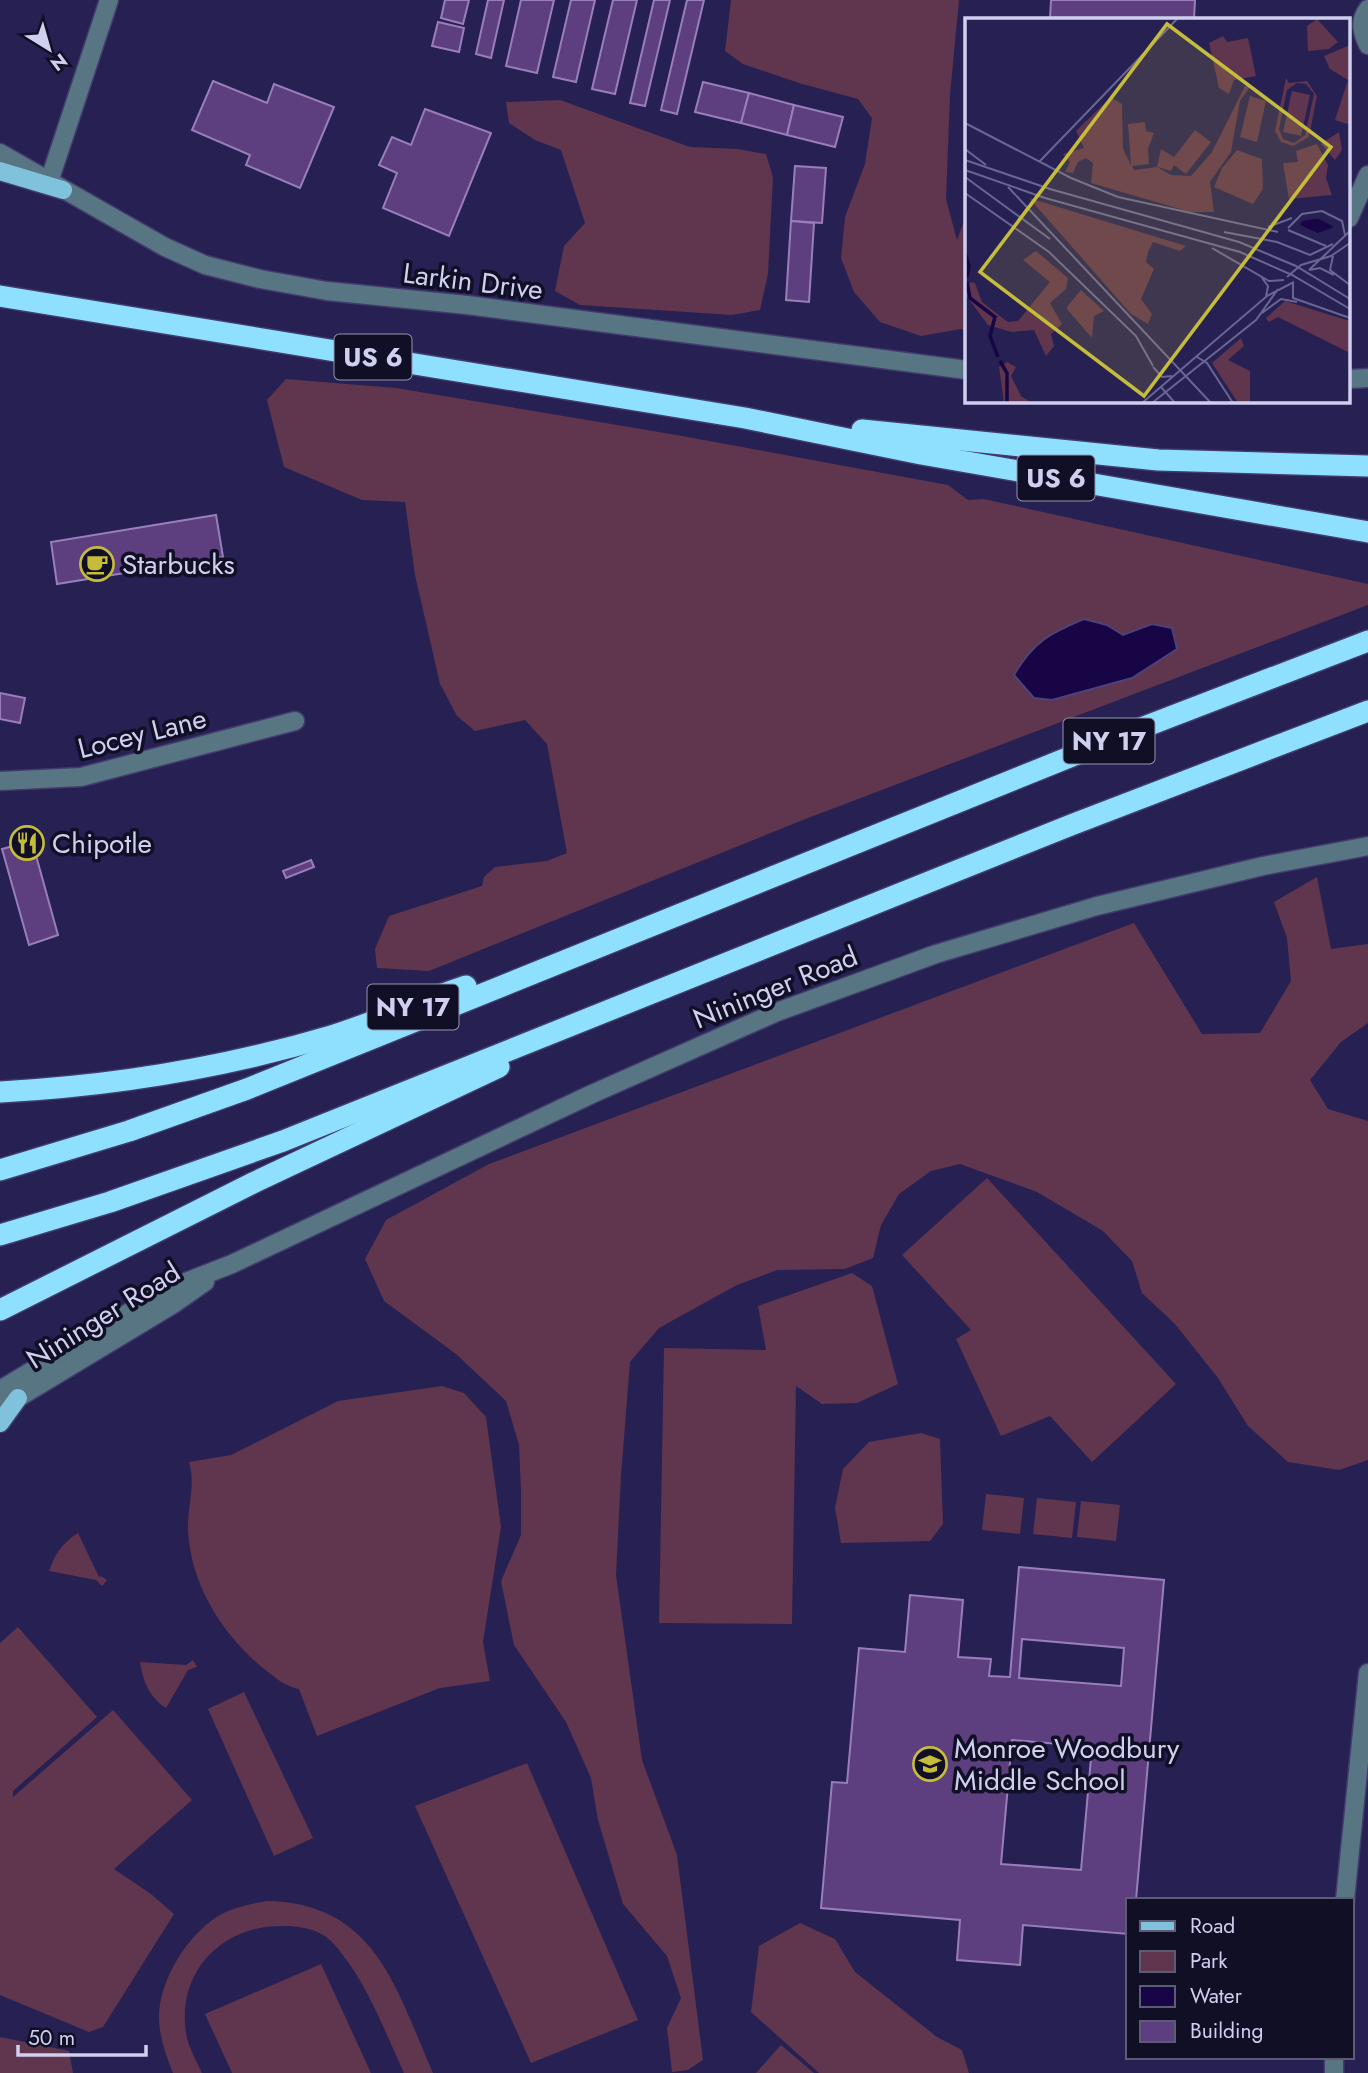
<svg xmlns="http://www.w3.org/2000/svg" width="1368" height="2073" viewBox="0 0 1368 2073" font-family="Jost,sans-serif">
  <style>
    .green { fill: #60354e }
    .water { fill: #170545; stroke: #4e4278; stroke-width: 2 }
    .building { fill: #5d3e7f; stroke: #997fb9; stroke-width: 2; fill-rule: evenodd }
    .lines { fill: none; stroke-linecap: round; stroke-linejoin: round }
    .minor-casing { stroke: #413c6c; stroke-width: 21 }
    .major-casing { stroke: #413c6c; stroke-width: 21 }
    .highway-casing { stroke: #413c6c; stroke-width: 24 }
    .minor { stroke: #577582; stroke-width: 18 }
    .major { stroke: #80c1db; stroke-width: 18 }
    .highway { stroke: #8fe0ff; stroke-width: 21 }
    .labels { text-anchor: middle; stroke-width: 7; stroke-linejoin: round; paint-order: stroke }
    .shield { fill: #100f25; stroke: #9696b3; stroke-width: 2 }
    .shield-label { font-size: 26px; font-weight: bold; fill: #cfd0f0 }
    .street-label { font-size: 28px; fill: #cfd0f0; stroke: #100f25 }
    .poi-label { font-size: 28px; fill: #cfd0f0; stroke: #100f25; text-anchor: start }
    .inset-river { fill: none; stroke: #170545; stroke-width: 3.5 }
    .inset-road { fill: none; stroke: #6a6692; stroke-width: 2 }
    .view { fill: #c6bc3c; fill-opacity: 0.15; stroke: #c6bc3c; stroke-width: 3.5 }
    .inset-edge { fill: none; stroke: #cfd0f0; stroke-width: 3.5 }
  </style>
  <rect width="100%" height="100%" fill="#262053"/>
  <g class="green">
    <path d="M731,0H959L950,95L946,199L957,240L964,221L967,219V332L961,329L921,336L880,322L854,292L841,258L845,217L865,164L872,118L858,99L799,83L743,64L725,51Z"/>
    <path d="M560,100L690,147L738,149L766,154L773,177L768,274L760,310L732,315L580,305L555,291L564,246L585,223L561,150L535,140L509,123L506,102Z"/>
    <path d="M286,379L396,388L671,434L948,485L968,500L984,499L1368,584V605L803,820L429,971L377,968L375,949L389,916L482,886L484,877L495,867L547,861L567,853L547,744L525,720L475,731L457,716L440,684L415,575L405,502L362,500L284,467L267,400Z"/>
    <path d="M1317,877L1331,949L1368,944V1023L1341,1042L1310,1080L1328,1109L1368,1121V1460L1339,1470L1288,1462L1248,1426L1218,1378L1175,1324L1142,1293L1132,1261L1103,1231L1037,1192L960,1164L931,1171L899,1194L881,1225L873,1258L845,1269L777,1270L737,1285L659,1328L630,1362L621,1476L616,1575L642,1760L677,1855L703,2060L688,2070L672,2072L667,2028L681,1998L667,1956L623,1904L598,1820L591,1778L566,1722L514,1645L501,1581L521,1535V1491L519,1445L506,1401L456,1354L384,1301L365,1259L386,1220L489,1164L1134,923L1202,1034L1260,1033L1291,981L1287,938L1274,902Z"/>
    <path d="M987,1178L1176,1384L1092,1462L1050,1416L1001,1436L956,1339L971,1330L902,1255Z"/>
    <path d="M852,1273L872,1286L898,1384L857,1403L822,1404L796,1386L792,1624L659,1623L664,1348L766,1350L758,1306Z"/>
    <path d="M442,1386L464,1393L486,1417L501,1527L483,1642L490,1681L440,1688L317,1736L299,1689C284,1686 276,1678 263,1668C222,1634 191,1585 188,1531C187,1508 196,1484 189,1462L231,1455L338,1401Z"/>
    <path d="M921,1433L940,1439L943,1524L930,1541L841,1543L835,1508L843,1469L869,1442Z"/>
    <path d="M986,1494L1024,1498L1020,1534L982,1530Z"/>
    <path d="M1037,1498L1076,1502L1072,1538L1033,1534Z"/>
    <path d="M1081,1501L1120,1505L1116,1541L1077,1537Z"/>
    <path d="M78,1533L99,1577L101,1576L107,1580L102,1586L96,1580L49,1571C55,1554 62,1543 78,1533Z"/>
    <path d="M18,1627L97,1717L13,1791V1797L113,1710L192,1800L114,1869L151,1894L174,1914L103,2027L89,2032L0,1995V1643Z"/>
    <path d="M193,1660L197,1667L188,1670L166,1708C149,1697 143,1681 140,1662L186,1665Z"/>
    <path d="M244,1692L313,1838L274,1856L208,1709Z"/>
    <path d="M527,1763L638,2020L531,2063L415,1806Z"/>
    <path d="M267,1901C376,1903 396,1989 433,2073H404C383,2028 366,1979 332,1942C320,1929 299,1926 283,1926C220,1925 174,1975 187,2038C190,2050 197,2062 202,2073H173C164,2051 156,2027 160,2004C166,1971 188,1937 215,1918C230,1908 250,1904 267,1901Z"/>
    <path d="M800,1923L835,1939L855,1972L937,2037L962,2050L969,2073H819L751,2012L759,1946Z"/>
    <path d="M321,1964L371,2073H232L205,2014Z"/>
    <path d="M0,2037L69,2051L73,2073H0Z"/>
    <path d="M781,2045L814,2073H756Z"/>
  </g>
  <path class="water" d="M1084,619L1107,625L1123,635L1152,624L1172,628L1177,649L1132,678L1052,700L1034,698L1014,675C1033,642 1050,633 1084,619Z"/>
  <g class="building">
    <path d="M445,0H469L463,24L441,18Z"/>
    <path d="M488,0H504L491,58L476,54Z"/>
    <path d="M521,0H554L537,73L506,66Z"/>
    <path d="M571,0H595L576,82L553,77Z"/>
    <path d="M613,0H637L615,94L592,89Z"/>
    <path d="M654,0H670L645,106L630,103Z"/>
    <path d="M687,0H704L677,114L661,110Z"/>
    <path d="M1051,0H1195L1194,19H1050Z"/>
    <path d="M438,22L464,28L459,52L432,46Z"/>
    <path d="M213,81L267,103L274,84L334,107L300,188L246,165L250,155L192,130Z"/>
    <path d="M703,82L749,93L741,123L695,112Z"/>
    <path d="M749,93L794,105L787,135L741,123Z"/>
    <path d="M794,105L843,117L835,147L787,135Z"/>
    <path d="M425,109L491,133L449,236L383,208L397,173L379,165L392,137L411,145Z"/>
    <path d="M795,166L826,168L822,223L791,221Z"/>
    <path d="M791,221L814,223L809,302L786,300Z"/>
    <path d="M216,515L223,557L57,584L51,542Z"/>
    <path d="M0,693L25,698L20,723L0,719Z"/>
    <path d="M32,841L58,935L29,945L2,849Z"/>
    <path d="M311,860L314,867L286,878L283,871Z"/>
    <path d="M1019,1567L1164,1580L1136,1900H1128V1934L1023,1925L1020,1965L957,1960L960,1920L821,1908L832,1782L847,1783L859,1648L905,1652L910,1595L963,1600L958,1657L991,1659L989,1676L1010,1677ZM1022,1639L1124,1648L1121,1686L1019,1678ZM1012,1740L1092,1747L1081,1870L1001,1864Z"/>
  </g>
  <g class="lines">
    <g class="minor-casing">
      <g id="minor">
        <path d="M1368,9C1359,21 1362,32 1368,45"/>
        <path d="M0,153L165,247L205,265L260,279L327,291L467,305L967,370"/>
        <path d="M49,182L109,0"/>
        <path d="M1349,218L1368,175"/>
        <path d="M1349,379L1368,378"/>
        <path d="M0,781L81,777L295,721"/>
        <path d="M0,1390L168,1289L232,1264L592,1094L777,1012L936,954L1097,906L1263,866L1368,846"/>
        <path d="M6,1405L175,1303L205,1282"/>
        <path d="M1345,1900L1368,1673"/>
        <path d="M1334,2073V2057"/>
      </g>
    </g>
    <g class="major-casing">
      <g id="major">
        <path d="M0,171L63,190"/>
        <path d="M0,1423L18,1398"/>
      </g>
    </g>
    <g class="highway-casing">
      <g id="highway">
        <path d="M0,296L745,418L921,454L1368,532"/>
        <path d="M862,430L1158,460L1368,466"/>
        <path d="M0,1092C112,1086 223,1068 331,1036C377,1022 420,1001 466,986"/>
        <path d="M0,1170L129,1131L247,1089L1144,727L1368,641"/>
        <path d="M0,1235L110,1202L283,1141L1071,825L1368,711"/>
        <path d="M0,1310L255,1182L499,1067"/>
      </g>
    </g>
    <use href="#minor" class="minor"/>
    <use href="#major" class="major"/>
    <use href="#highway" class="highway"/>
  </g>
  <defs>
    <g id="cafe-ring" transform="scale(1.75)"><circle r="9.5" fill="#100f25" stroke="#c6bc3c" stroke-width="1.5"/><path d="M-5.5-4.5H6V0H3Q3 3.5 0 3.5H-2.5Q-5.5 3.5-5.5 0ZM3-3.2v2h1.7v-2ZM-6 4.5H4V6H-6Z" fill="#c6bc3c"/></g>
    <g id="restaurant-ring" transform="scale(1.75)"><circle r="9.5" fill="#100f25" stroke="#c6bc3c" stroke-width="1.5"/><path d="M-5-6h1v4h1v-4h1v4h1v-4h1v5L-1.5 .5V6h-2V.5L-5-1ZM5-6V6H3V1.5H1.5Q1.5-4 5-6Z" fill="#c6bc3c"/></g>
    <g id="school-ring" transform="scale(1.75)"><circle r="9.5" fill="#100f25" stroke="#c6bc3c" stroke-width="1.5"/><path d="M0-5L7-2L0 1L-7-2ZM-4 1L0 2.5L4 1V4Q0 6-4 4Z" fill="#c6bc3c"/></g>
  </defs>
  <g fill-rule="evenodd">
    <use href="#cafe-ring" x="97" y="564"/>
    <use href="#restaurant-ring" x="27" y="843"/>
    <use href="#school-ring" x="930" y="1764"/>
  </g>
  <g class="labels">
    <g class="shield">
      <rect x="334.5" y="334.5" width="77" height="45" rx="5"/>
      <rect x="1017.5" y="455.5" width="77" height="45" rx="5"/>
      <rect x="1063.5" y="718.5" width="91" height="45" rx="5"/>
      <rect x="367.5" y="984.5" width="91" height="45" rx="5"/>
    </g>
    <g class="shield-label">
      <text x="373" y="366">US 6</text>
      <text x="1056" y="487">US 6</text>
      <text x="1109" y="750">NY 17</text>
      <text x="413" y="1016">NY 17</text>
    </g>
    <g class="street-label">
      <text transform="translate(473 281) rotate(7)" y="10">Larkin Drive</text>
      <text transform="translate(142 733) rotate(-14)" y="10">Locey Lane</text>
      <text transform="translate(775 987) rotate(-22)" y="10">Nininger Road</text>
      <text transform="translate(103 1315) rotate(-32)" y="10">Nininger Road</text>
    </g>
    <g class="poi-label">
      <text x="122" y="574">Starbucks</text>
      <text x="52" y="853">Chipotle</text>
      <text x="954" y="1758">Monroe Woodbury<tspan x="954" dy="32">Middle School</tspan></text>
    </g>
  </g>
  <g transform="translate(965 18)">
    <rect width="385" height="385" fill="#262053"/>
    <path d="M352,1L373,24L364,31L343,33L342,8ZM258,18L262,24L283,20L291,58L269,62L264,76L254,70L244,25ZM385,27V107L370,102L383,62L365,51L359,38ZM321,60L324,65L342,63L352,78L344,119L328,128L316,124L310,113ZM332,65L341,66L349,76L340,117L329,125L318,121L314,111L322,72ZM280,68L285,69L275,83L266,134L245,164L249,194H225L126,165L128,145L121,140L113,144L108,155L100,154L105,144L98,136L119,130L111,113L146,79L157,86L158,131L166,147L163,106L180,104L181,113L189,115L183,131L184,146L167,148L169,152L192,149L196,131L209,139L230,112L246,124L221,156L209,147L206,153L192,149L206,157L226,158L247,134ZM327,73L345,77L336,118L318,114ZM285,78L301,83L292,124L275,119ZM374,114L377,132L370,142L356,126ZM352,126L363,147L361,160L367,177L324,181L318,145L333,144L331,133ZM272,132L297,141L298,171L288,186L249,169L257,150ZM64,180L221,228L215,233L188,224L183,234L181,244L189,251L176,281L187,296L183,306L166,296ZM71,233L103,260L101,271L85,285L97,306L86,316L89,328L81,338L69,312L46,314L23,307L0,276L5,264L10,265L17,284L43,304L53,303L85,264L58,242ZM116,272L139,293L129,298L127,320L101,290ZM320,283L385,303V335L313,299L304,304L301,300ZM276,320L279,328L263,342L285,353V385H273L247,345ZM42,344L51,349L46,358L56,378L67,385H39L34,349Z" fill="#60354e" fill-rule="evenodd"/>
    <path d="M351,201H354L369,209L353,215L335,207L337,203Z" fill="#170545"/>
    <path class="inset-river" d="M0,235L4,248L2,259M2,264L5,280L30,299L25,318L33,339M35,343L42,355V385"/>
    <path class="inset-road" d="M0,105L106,160L153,179L313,214M0,131L21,147M0,142L85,171L274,224L331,248L385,281M74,144L213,0M0,152L80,180L275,234L327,257L385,291M0,159L85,221M43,169L246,385M0,175L84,234L171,318L188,348M303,209L327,200M323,210L337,196L357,193L377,203L380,217M323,212L361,228M259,214L312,224L345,237L368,226M247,230L304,263L319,262M368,238L365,252L385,267M344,252L385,213M344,252L355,250L369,257M322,259L336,247L366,238L385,225M297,260L303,268L301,279M328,265V280L385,300M297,295L316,281L332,284M232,339L242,345L268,385M188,349L197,359L207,358M196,369L210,385M177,385L302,278L329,264M187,385L291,302L313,271"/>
    <path class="view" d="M202,6L366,129L179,378L15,254Z"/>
    <rect width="385" height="385" class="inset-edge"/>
  </g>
  <rect x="1126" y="1898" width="228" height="161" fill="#100f25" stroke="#5c5c76" stroke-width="2"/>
  <rect x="1140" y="1921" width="35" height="10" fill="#80c1db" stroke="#5c5c76" stroke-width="2"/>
  <text x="1190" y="1933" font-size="21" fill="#cfd0f0">Road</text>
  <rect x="1140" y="1951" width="35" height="21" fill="#60354e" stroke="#5c5c76" stroke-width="2"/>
  <text x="1190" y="1968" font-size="21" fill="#cfd0f0">Park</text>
  <rect x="1140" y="1986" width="35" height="21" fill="#170545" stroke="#5c5c76" stroke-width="2"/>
  <text x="1190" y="2003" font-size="21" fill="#cfd0f0">Water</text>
  <rect x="1140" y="2021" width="35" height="21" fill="#5d3e7f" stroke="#5c5c76" stroke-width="2"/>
  <text x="1190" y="2038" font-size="21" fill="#cfd0f0">Building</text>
  <g transform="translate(49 49) rotate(143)" stroke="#100f25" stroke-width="5" paint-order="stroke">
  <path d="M0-5L12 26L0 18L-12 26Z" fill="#cfd0f0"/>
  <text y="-10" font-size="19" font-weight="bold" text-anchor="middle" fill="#cfd0f0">N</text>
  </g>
  <path d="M18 2045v10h128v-10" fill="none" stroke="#cfd0f0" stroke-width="3.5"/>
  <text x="28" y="2045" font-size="21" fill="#cfd0f0" stroke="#100f25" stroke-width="5" paint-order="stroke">50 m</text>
</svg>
